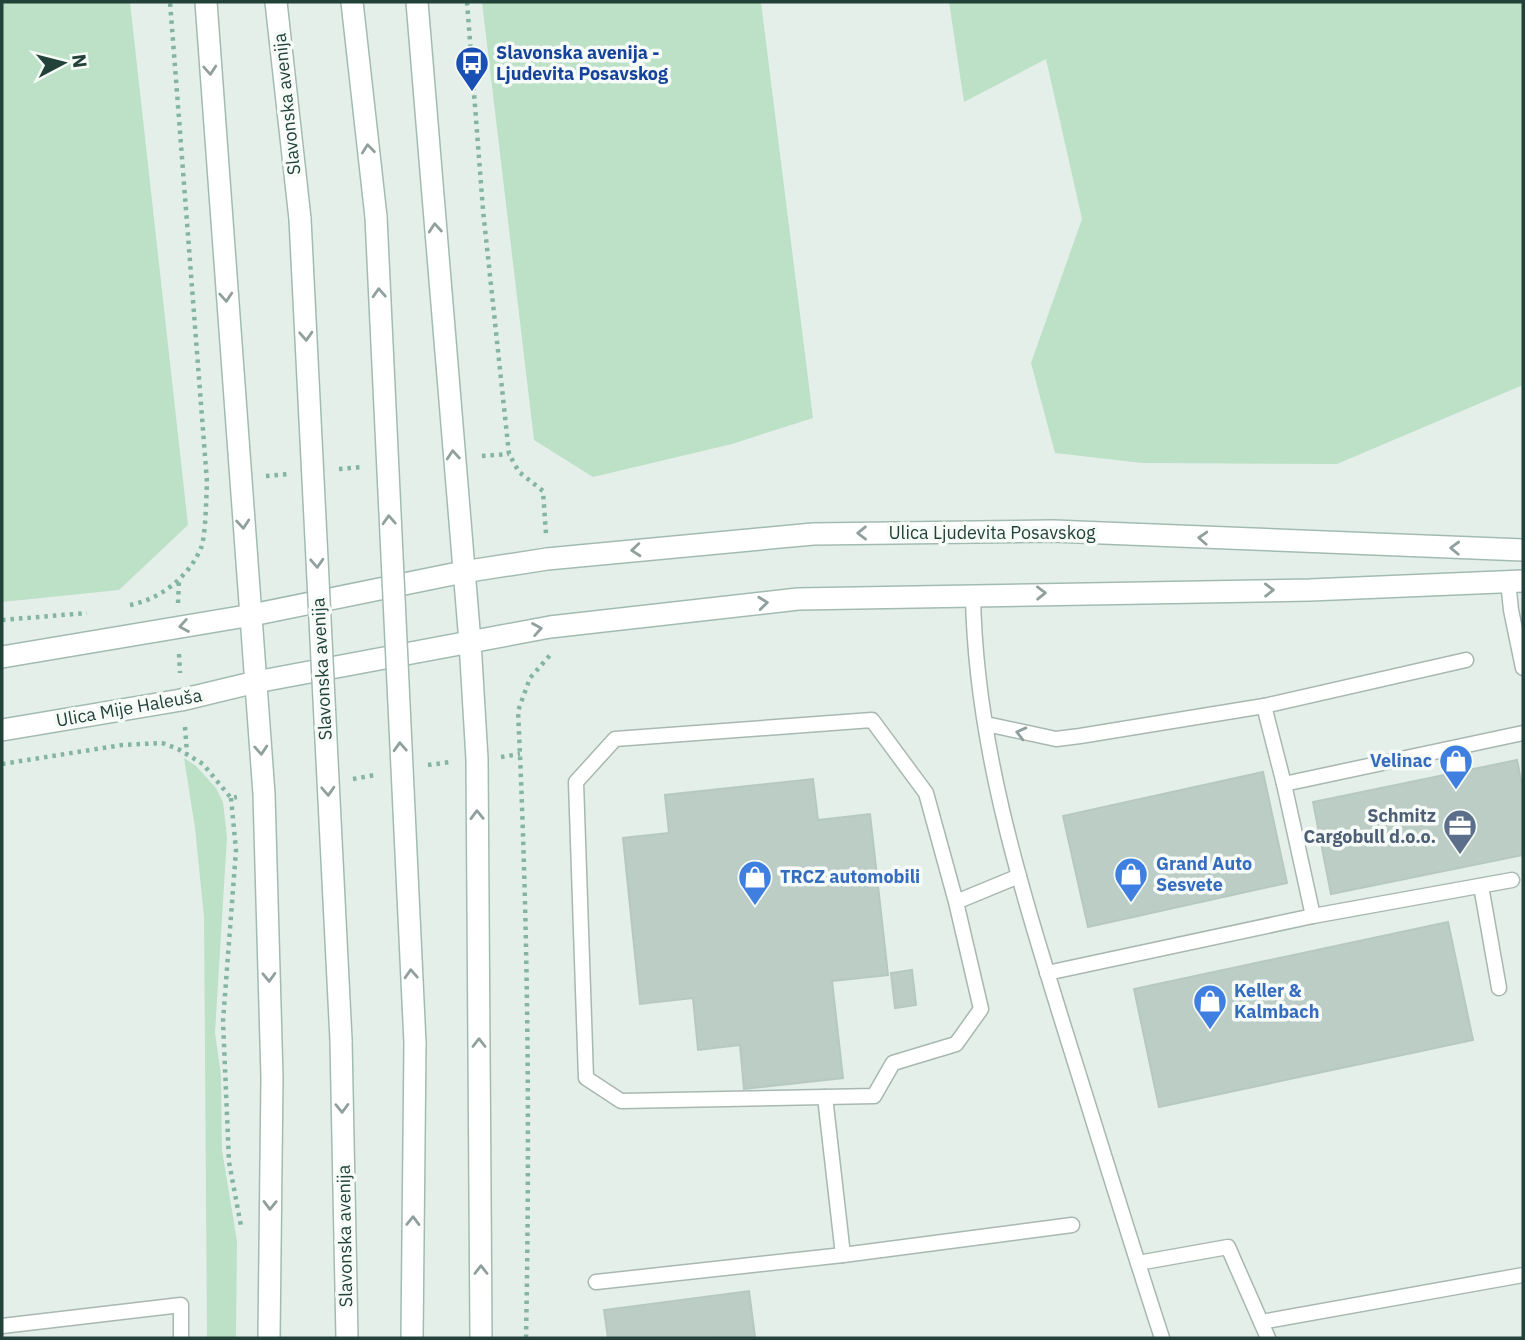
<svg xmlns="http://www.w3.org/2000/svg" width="1525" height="1340" viewBox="0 0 1525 1340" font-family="'IBM Plex Sans',sans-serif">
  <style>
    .green { fill: #bce1c6 }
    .building { fill: #bccdc6; stroke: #b6c9c1; stroke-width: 2 }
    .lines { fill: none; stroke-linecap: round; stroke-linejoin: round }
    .lane-casing { stroke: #a7b8b1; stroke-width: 17 }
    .secondary-casing { stroke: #a2bbb2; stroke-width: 24 }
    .path { stroke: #83b4a4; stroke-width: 4.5; stroke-dasharray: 3.5 5; stroke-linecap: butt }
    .lane { stroke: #fff; stroke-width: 14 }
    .secondary { stroke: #fff; stroke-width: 21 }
    .secondary-bridge-casing { stroke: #a2bbb2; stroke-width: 24; stroke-linecap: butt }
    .secondary-bridge { stroke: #fff; stroke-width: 21 }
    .oneway { stroke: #90a09c }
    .labels { text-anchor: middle; stroke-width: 7; stroke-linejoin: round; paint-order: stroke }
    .transit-label { font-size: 18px; font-weight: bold; fill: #164399; stroke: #f6fbf8; text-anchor: start }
    .street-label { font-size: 18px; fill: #224239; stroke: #f6fbf8 }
    .shop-label { font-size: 18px; font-weight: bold; fill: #366cbe; stroke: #f6fbf8; text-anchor: start }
    .service-label { font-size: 18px; font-weight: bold; fill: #4e5e75; stroke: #f6fbf8; text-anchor: end }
  </style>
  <rect width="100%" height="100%" fill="#e5efea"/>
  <g class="green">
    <path d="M2,2H130L188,525L119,590L2,602Z"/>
    <path d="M482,2H761L813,418L732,444L593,477L534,440Z"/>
    <path d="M949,2H1523V385L1337,464L1142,463L1055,453L1031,363L1082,219L1046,59L964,102Z"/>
    <path d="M184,758L196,766L216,788L223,802L227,837L215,1033L221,1075L222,1150L237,1241L236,1338H207L204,917L195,828Z"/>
  </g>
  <g class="building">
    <path d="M1517,760L1523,790V855L1331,894L1313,802Z"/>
    <path d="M1263,772L1287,883L1088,927L1063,816Z"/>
    <path d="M813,779L818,820L870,814L888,975L832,981L843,1078L744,1089L740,1045L698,1050L693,998L640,1004L623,838L669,833L665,795Z"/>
    <path d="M1448,922L1473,1040L1159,1107L1134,989Z"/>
    <path d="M912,970L916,1005L895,1008L891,973Z"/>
    <path d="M749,1291L755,1337L608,1338L604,1310Z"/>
  </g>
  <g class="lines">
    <g class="lane-casing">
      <g id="lane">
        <path d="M1508,581L1511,610L1523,668"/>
        <path d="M973,594C975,742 1020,885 1063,1024C1096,1129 1128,1234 1162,1338"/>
        <path d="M1264,706L1284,784L1313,916"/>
        <path d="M986,724L1056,739L1080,736L1264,706L1466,660"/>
        <path d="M1284,784L1523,733"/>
        <path d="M1481,886L1499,988"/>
        <path d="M956,902L926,793L872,720L615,739L576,782L586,1078L621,1101L874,1096L893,1063L956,1044L981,1009L956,902L1019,876"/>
        <path d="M1047,973L1313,916L1512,880"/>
        <path d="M825,1097L843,1255L1072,1225"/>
        <path d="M1138,1263L1228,1247L1268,1338"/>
        <path d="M596,1282L843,1255"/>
        <path d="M1261,1322L1523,1275"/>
        <path d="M2,1326L181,1305V1338"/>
      </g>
    </g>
    <g class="secondary-casing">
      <g id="secondary">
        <path d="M206,2L264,794L272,1077L269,1338"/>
        <path d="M276,2L300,219"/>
        <path d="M352,2L376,217"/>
        <path d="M417,2L470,642L477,759L481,1338"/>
        <path d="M2,657L252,615L463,572L547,559L813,534L1053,531L1523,550"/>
        <path d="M2,730L181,700L256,682L550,627L798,599L1310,590L1523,581"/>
        <path d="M341,1040L347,1338"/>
        <path d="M412,1338L415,1043"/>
      </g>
    </g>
    <g class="path">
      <path d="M467,2L483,210L509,454L519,472L543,491L546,534"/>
      <path d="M482,456L509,454"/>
      <path d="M339,469L362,467"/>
      <path d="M266,476L288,474"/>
      <path d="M178,603L179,580"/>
      <path d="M130,605C160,599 188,578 201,548C206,535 206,498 207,482L170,2"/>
      <path d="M2,620L87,613"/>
      <path d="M179,654L180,673"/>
      <path d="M185,727L187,753"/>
      <path d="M501,757L520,754"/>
      <path d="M2,764L122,745L162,743L178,749L203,764L231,798L237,797"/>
      <path d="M428,765L451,762"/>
      <path d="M353,779L375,775"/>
      <path d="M231,798L236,850L223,1021L229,1162L241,1226"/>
      <path d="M526,1338C530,1129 528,920 518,711L530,678L551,654"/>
    </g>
    <use href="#lane" class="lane"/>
    <use href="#secondary" class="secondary"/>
    <g class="secondary-bridge-casing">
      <g id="secondary-bridge">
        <path d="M376,217L415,1043"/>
        <path d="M300,219L341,1040"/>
      </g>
    </g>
    <use href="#secondary-bridge" class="secondary-bridge"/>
  </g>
  <defs><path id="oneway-chevron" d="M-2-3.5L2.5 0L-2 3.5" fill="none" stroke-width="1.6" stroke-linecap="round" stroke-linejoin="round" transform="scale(1.75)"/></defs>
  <g class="oneway">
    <use href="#oneway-chevron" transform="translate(210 70) rotate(86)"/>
    <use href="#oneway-chevron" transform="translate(368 149) rotate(-96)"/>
    <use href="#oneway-chevron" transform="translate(435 228) rotate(-95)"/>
    <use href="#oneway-chevron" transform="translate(379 293) rotate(-93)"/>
    <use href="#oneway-chevron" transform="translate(226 297) rotate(86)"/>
    <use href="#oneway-chevron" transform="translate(306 336) rotate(87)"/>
    <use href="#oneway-chevron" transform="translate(453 455) rotate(-95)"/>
    <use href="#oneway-chevron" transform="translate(389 520) rotate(-93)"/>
    <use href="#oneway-chevron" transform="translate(243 524) rotate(85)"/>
    <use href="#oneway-chevron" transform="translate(862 533) rotate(179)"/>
    <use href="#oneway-chevron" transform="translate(1203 538) rotate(-177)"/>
    <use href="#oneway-chevron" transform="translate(1455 548) rotate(-178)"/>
    <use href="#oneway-chevron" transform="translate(636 550) rotate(175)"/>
    <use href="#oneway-chevron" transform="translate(317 563) rotate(87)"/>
    <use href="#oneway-chevron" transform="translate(1269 590) rotate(-1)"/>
    <use href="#oneway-chevron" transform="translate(1041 593) rotate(-1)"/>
    <use href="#oneway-chevron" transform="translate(763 603) rotate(-6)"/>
    <use href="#oneway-chevron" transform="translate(184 626) rotate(170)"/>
    <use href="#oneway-chevron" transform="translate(537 629) rotate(-10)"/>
    <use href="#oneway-chevron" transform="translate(1021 733) rotate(-166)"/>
    <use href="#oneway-chevron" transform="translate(400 747) rotate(-93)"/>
    <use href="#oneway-chevron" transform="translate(261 750) rotate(86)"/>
    <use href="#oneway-chevron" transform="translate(328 791) rotate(87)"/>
    <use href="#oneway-chevron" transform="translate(477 815) rotate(-91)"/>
    <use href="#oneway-chevron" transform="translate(411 974) rotate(-93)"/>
    <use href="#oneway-chevron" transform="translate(269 977) rotate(88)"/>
    <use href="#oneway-chevron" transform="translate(479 1043) rotate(-90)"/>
    <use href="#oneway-chevron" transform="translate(342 1108) rotate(89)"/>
    <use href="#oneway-chevron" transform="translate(270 1205) rotate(91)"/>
    <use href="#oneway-chevron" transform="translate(413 1221) rotate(-89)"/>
    <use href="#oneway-chevron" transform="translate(481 1270) rotate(-90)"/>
  </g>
  <defs>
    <g id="bus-pin" transform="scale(1.75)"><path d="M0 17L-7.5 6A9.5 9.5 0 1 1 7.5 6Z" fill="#1a4fb4" stroke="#f6fbf8"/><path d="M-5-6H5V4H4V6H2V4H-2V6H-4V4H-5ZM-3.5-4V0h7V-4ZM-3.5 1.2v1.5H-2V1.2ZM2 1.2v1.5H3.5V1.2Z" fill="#fff"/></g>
    <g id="shop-pin" transform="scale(1.75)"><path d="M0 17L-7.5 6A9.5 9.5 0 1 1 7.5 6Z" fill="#3f7fe0" stroke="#f6fbf8"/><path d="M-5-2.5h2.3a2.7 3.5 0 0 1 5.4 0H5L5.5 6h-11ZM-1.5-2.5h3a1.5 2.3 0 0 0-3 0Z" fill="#fff"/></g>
    <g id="office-pin" transform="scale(1.75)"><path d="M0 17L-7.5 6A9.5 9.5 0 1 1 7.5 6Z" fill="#5c6f8a" stroke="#f6fbf8"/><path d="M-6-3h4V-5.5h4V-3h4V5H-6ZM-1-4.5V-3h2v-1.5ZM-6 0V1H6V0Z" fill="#fff"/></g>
  </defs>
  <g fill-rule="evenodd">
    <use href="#bus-pin" x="472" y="63"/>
    <use href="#shop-pin" x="1456" y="761"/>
    <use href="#office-pin" x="1460" y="826"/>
    <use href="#shop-pin" x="1131" y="874"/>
    <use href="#shop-pin" x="755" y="877"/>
    <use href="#shop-pin" x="1210" y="1001"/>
  </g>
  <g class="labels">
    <g class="transit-label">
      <text x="496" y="59">Slavonska avenija -<tspan x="496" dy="21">Ljudevita Posavskog</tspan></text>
    </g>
    <g class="street-label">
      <text transform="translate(287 104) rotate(-96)" y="6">Slavonska avenija</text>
      <text x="992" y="539">Ulica Ljudevita Posavskog</text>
      <text transform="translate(322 669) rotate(-93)" y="6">Slavonska avenija</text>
      <text transform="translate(129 708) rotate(-10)" y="6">Ulica Mije Haleuša</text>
      <text transform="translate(345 1236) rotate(-91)" y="6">Slavonska avenija</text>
    </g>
    <g class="shop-label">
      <text x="1432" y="767" text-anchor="end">Velinac</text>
      <text x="1156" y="870">Grand Auto<tspan x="1156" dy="21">Sesvete</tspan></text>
      <text x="780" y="883">TRCZ automobili</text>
      <text x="1234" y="997">Keller &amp;<tspan x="1234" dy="21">Kalmbach</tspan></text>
    </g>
    <g class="service-label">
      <text x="1436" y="822">Schmitz<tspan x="1436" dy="21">Cargobull d.o.o.</tspan></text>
    </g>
  </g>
  <rect width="1525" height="1340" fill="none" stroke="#224239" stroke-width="7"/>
  <g transform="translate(63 63) rotate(83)" stroke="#f6fbf8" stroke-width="5" paint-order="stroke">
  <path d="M0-5L12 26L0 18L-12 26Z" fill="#224239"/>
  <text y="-10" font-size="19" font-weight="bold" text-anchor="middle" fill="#224239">N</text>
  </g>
</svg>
